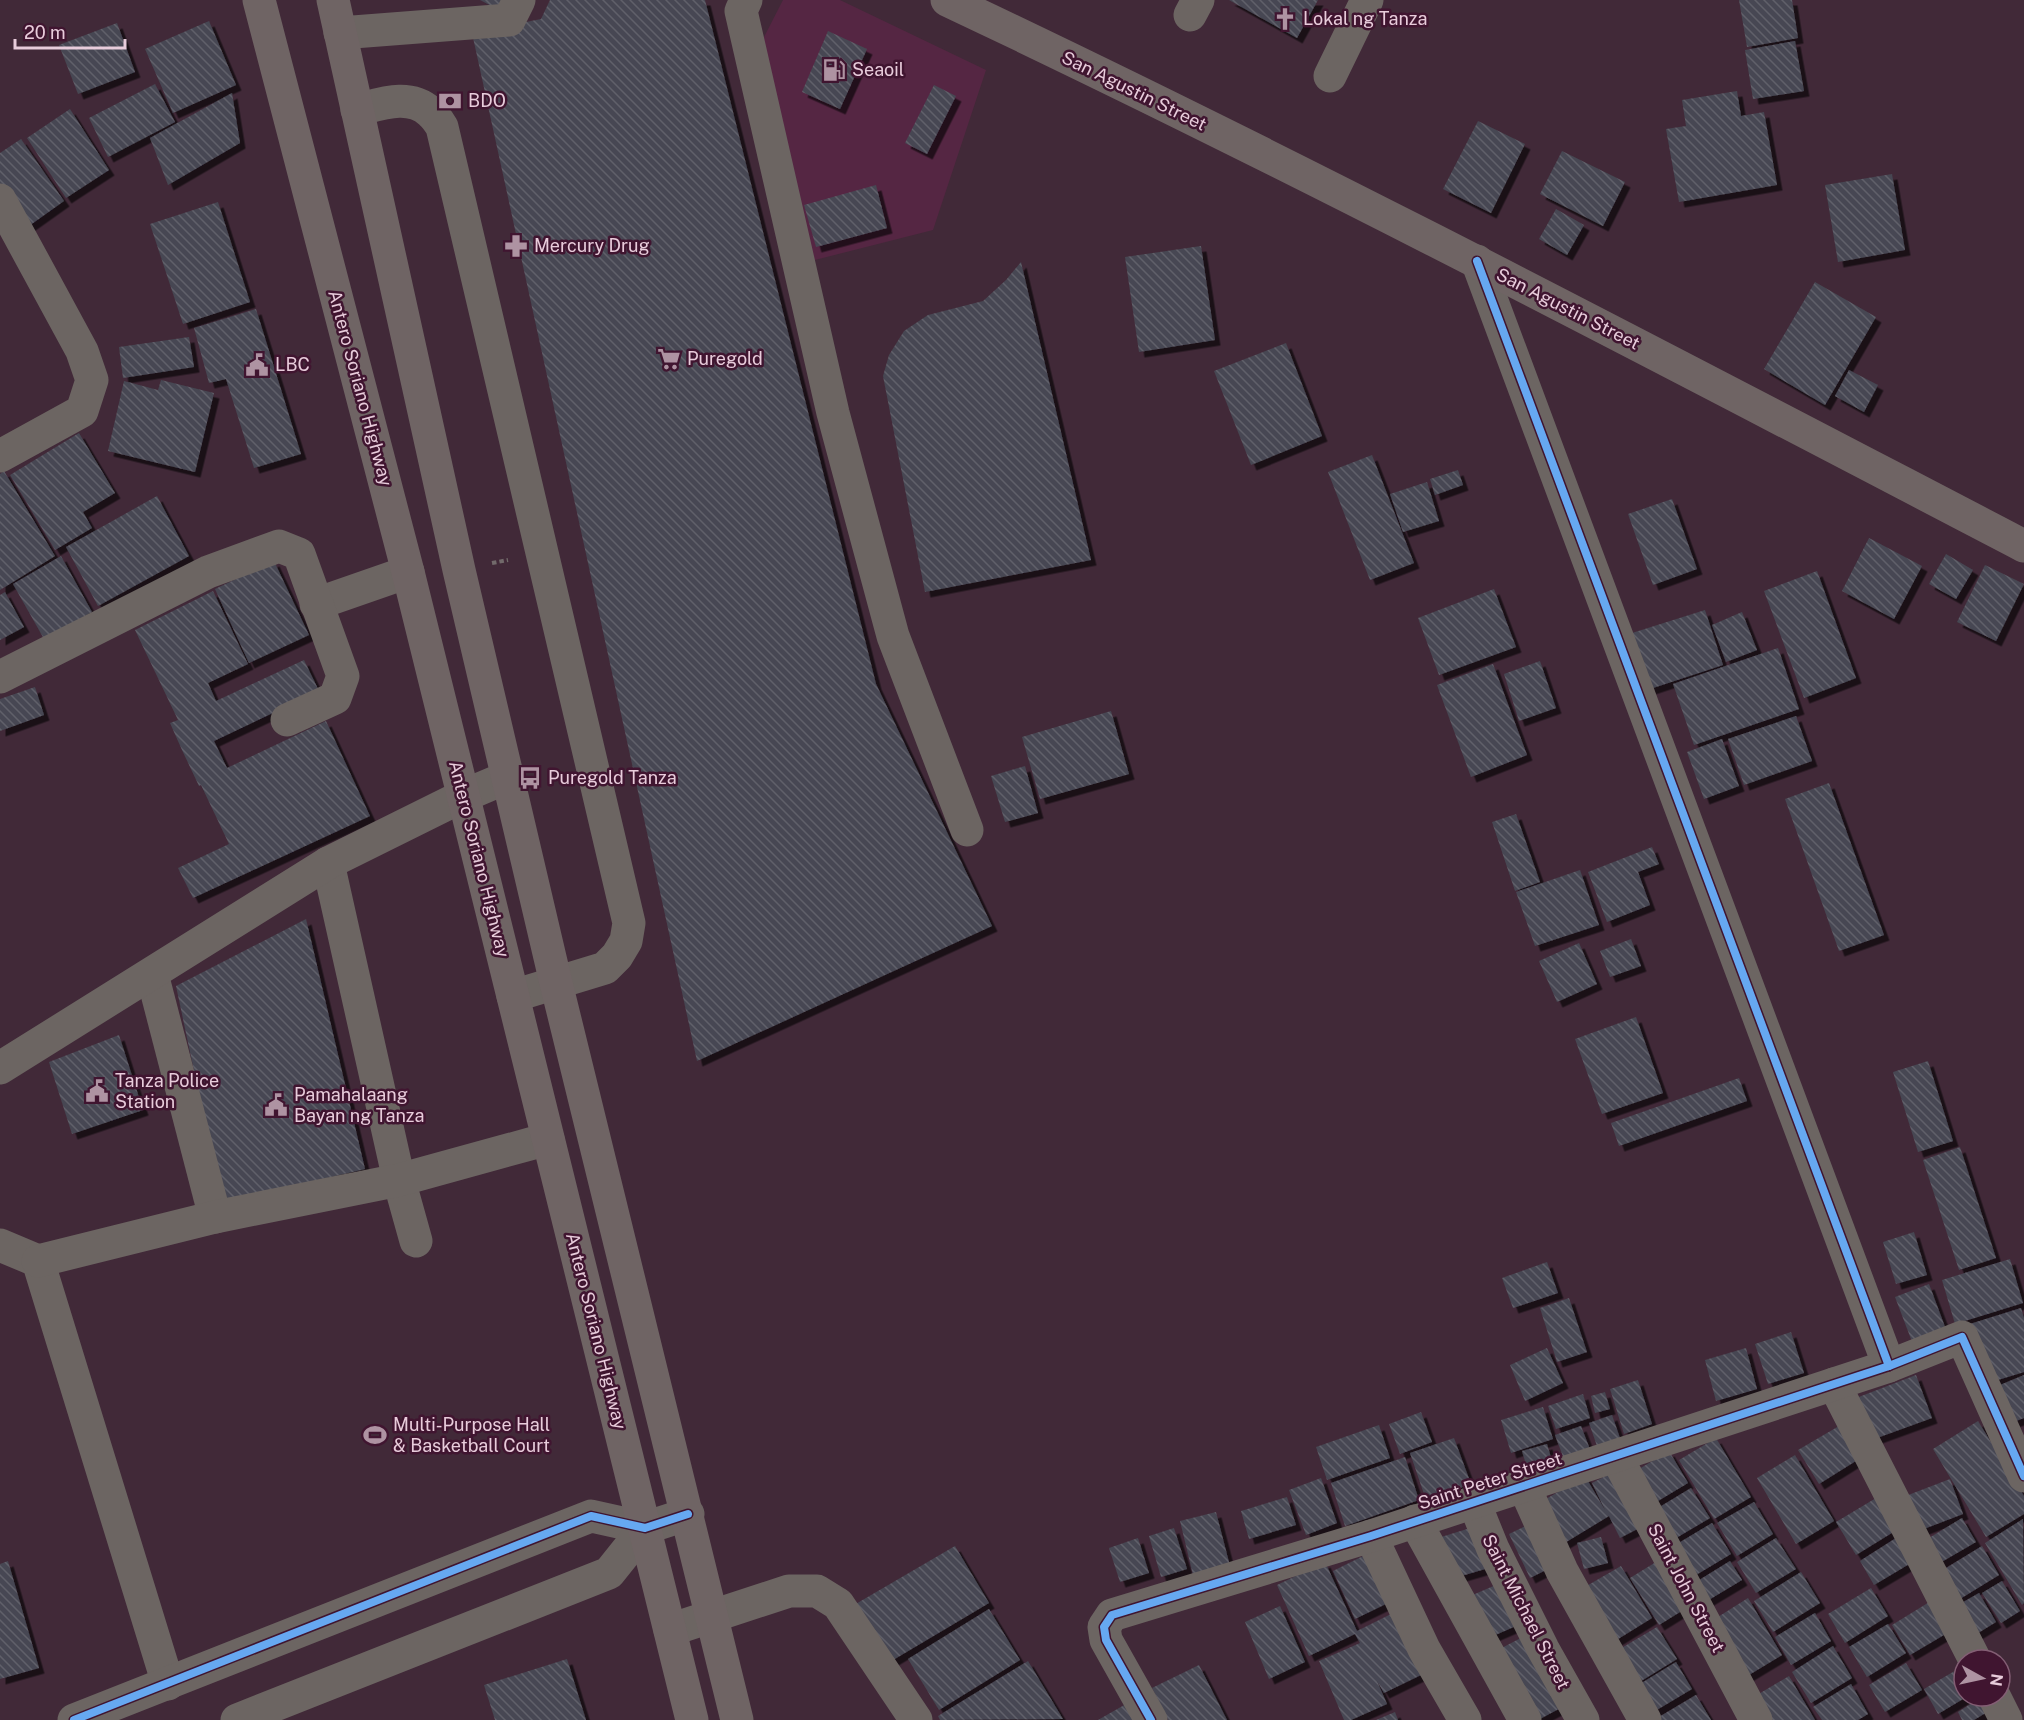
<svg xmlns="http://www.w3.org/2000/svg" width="2024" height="1720" viewBox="0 0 2024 1720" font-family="'Public Sans',sans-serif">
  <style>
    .built { fill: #552643 }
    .building { fill: url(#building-back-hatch); filter: url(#shadow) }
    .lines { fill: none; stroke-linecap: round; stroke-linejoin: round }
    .path { stroke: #726a6b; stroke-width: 4; stroke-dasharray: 4.5 3; stroke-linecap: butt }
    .minor { stroke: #6c6562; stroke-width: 33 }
    .major { stroke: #6f6464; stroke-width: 33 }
    .cycleway-casing { stroke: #401530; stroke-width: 11 }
    .cycleway { stroke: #66a8f1; stroke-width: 8 }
    .labels { text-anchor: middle; stroke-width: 5; stroke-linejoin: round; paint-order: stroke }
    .poi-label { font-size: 18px; fill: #e8ccdb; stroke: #401530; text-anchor: start }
    .street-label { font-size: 18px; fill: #e8ccdb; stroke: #401530 }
  </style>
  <defs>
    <pattern id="building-back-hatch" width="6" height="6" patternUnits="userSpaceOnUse" patternTransform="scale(1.5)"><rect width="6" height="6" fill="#464752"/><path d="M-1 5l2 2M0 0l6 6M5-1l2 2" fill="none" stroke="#61606a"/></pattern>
    <filter id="shadow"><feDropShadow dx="5.5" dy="5.5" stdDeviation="0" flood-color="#0009"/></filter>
  </defs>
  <rect width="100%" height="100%" fill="#412938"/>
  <path class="built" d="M783,0H840L986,70L933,230L807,262L760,45Z"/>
  <g class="building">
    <path d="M480,0H506L501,11Z"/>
    <path d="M550,0H705L876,684L992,926L697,1061L472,33L541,19Z"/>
    <path d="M1229,0H1318L1297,38Z"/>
    <path d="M1739,0H1792L1798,38L1747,47Z"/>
    <path d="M209,21L236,85L173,113L145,49Z"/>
    <path d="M117,23L135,72L78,94L59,45Z"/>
    <path d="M828,31L867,49L840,109L802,92Z"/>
    <path d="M1795,41L1804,91L1753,99L1745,50Z"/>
    <path d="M155,84L175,122L108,157L89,118Z"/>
    <path d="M934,85L956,96L927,154L905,143Z"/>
    <path d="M1737,91L1741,116L1764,112L1777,185L1679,202L1666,129L1686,126L1682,100Z"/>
    <path d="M232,93L240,143L168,185L150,138Z"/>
    <path d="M70,109L109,170L66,198L27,138Z"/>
    <path d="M1478,121L1525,144L1491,213L1443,189Z"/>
    <path d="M21,139L64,201L26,228L0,189V153Z"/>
    <path d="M1562,151L1625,182L1603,226L1540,194Z"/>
    <path d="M1892,174L1905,250L1838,262L1825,185Z"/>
    <path d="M876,185L887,228L816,247L804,205Z"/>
    <path d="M218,202L250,302L183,324L150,224Z"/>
    <path d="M1556,209L1584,225L1567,255L1539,239Z"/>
    <path d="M1201,246L1215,340L1139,352L1125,257Z"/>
    <path d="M1021,262L1091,560L925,592L883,376L889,355L904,331L928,315L983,301L1006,280Z"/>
    <path d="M1815,282L1876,317L1825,405L1764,369Z"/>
    <path d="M256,309L301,454L254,468L226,379L209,383L194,328Z"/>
    <path d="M189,337L194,367L123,378L119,347Z"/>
    <path d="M1286,343L1322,436L1251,465L1214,371Z"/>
    <path d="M1849,370L1878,385L1864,412L1835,396Z"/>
    <path d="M161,380L214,393L195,472L108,451L124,381L158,390Z"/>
    <path d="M79,433L115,493L83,512L92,528L55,550L10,475Z"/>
    <path d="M1372,455L1414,563L1370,580L1328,472Z"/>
    <path d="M1458,470L1463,485L1435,495L1430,479Z"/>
    <path d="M4,471L55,556L0,590V474Z"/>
    <path d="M1427,482L1439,521L1403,532L1390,494Z"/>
    <path d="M157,496L189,556L98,606L66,547Z"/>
    <path d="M1672,499L1697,569L1653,585L1628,514Z"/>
    <path d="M1869,538L1922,566L1894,619L1842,591Z"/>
    <path d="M1946,554L1973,570L1956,599L1929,584Z"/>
    <path d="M61,556L92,612L44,639L13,584Z"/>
    <path d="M274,561L309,635L249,663L215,589Z"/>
    <path d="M1985,565L2024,584L1996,641L1957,622Z"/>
    <path d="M1817,571L1856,678L1804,698L1764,591Z"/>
    <path d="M1494,589L1516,647L1439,675L1418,618Z"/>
    <path d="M213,591L248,664L208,683L216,701L304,660L319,691L214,741L227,768L326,721L370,816L193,898L178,868L229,844L201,785L199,786L182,750L170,723L178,720L135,630Z"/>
    <path d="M5,592L24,627L0,640V595Z"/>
    <path d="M1705,610L1723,665L1650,689L1632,633Z"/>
    <path d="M1742,612L1757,650L1726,662L1712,625Z"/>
    <path d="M1778,648L1799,709L1694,745L1673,684Z"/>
    <path d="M1540,661L1556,708L1519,721L1504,674Z"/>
    <path d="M1493,664L1527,755L1471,777L1437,685Z"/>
    <path d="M35,687L44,715L0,731V699Z"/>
    <path d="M1111,711L1129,774L1040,799L1022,737Z"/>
    <path d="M1796,716L1812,761L1744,785L1728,739Z"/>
    <path d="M1722,739L1739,786L1704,799L1687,752Z"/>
    <path d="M1025,766L1038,813L1005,822L991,776Z"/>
    <path d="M1829,783L1884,935L1839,951L1785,799Z"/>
    <path d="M1516,814L1540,882L1515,891L1492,822Z"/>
    <path d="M1652,847L1659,864L1638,872L1650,905L1607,922L1588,872Z"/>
    <path d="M1580,870L1599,925L1535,946L1516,892Z"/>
    <path d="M306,919L365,1169L222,1203L176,986Z"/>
    <path d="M1631,939L1641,966L1610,977L1600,951Z"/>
    <path d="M1579,943L1597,984L1557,1002L1539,961Z"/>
    <path d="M1636,1017L1663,1093L1602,1114L1575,1039Z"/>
    <path d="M119,1035L143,1110L72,1134L49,1062Z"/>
    <path d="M1928,1061L1953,1141L1918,1152L1893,1072Z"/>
    <path d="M1739,1078L1747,1101L1619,1146L1611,1123Z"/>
    <path d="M1960,1147L1996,1258L1959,1270L1923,1160Z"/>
    <path d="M1914,1232L1927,1275L1896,1284L1883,1242Z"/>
    <path d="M2010,1259L2023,1303L1955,1324L1942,1280Z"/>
    <path d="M1547,1262L1558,1293L1513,1308L1502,1278Z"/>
    <path d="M1929,1284L1948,1335L1914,1347L1895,1297Z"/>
    <path d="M1569,1298L1587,1352L1557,1362L1540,1308Z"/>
    <path d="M2021,1308L2024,1318V1372L1988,1383L1970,1324Z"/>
    <path d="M1791,1332L1804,1373L1768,1384L1755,1344Z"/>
    <path d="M1547,1348L1563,1383L1525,1401L1510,1365Z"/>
    <path d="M1746,1348L1757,1389L1716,1401L1705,1360Z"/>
    <path d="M1916,1375L1932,1418L1866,1442L1851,1400Z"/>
    <path d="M2024,1375V1418L2008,1424L1993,1388Z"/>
    <path d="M1638,1380L1652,1424L1624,1434L1610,1389Z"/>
    <path d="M1605,1392L1610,1409L1595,1413L1591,1396Z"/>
    <path d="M1583,1394L1590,1418L1556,1429L1548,1406Z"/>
    <path d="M1543,1407L1553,1439L1511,1453L1501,1420Z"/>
    <path d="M1421,1412L1432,1442L1400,1454L1389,1424Z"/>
    <path d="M1612,1415L1621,1441L1598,1449L1589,1423Z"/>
    <path d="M1978,1421L2024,1496V1514L1986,1537L1933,1449Z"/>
    <path d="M1379,1425L1390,1458L1327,1480L1316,1447Z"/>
    <path d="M1581,1426L1591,1452L1565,1462L1555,1435Z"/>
    <path d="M1839,1426L1859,1459L1819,1484L1798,1450Z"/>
    <path d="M1454,1438L1471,1484L1426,1500L1410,1453Z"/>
    <path d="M1716,1438L1751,1497L1714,1519L1679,1460Z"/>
    <path d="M1547,1444L1552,1461L1527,1468L1522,1451Z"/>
    <path d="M1669,1451L1688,1483L1653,1504L1634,1472Z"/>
    <path d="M1795,1455L1834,1521L1796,1544L1757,1478Z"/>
    <path d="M1405,1457L1419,1500L1345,1526L1331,1483Z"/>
    <path d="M1619,1469L1647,1524L1620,1538L1609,1516L1558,1547L1534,1506L1585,1476L1605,1510L1592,1483Z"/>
    <path d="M1321,1478L1337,1523L1306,1535L1289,1490Z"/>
    <path d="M1950,1479L1963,1514L1916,1532L1903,1497Z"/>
    <path d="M1691,1488L1710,1518L1671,1541L1653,1511Z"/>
    <path d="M1287,1497L1296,1525L1249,1539L1241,1511Z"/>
    <path d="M1876,1498L1895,1531L1856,1555L1836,1522Z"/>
    <path d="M1754,1502L1773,1534L1737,1556L1717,1523Z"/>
    <path d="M1216,1512L1230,1566L1193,1575L1180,1521Z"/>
    <path d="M1962,1518L1976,1542L1938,1564L1924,1541Z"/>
    <path d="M2023,1519L2024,1603L2022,1605L1985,1543Z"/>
    <path d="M1534,1522L1554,1566L1530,1578L1509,1534Z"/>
    <path d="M1712,1523L1731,1554L1691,1578L1672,1547Z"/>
    <path d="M1480,1525L1492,1567L1451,1579L1438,1538Z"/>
    <path d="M1174,1528L1187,1569L1161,1577L1149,1536Z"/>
    <path d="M1601,1537L1608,1563L1584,1569L1577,1543Z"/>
    <path d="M1138,1538L1149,1573L1120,1582L1109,1548Z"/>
    <path d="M1776,1538L1796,1569L1756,1593L1737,1562Z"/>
    <path d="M1896,1538L1911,1563L1874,1585L1860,1561Z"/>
    <path d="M955,1546L989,1603L888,1663L854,1605Z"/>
    <path d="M1982,1546L1999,1575L1955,1602L1938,1573Z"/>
    <path d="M1369,1553L1392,1601L1355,1619L1333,1571Z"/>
    <path d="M1664,1557L1693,1604L1659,1625L1630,1578Z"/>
    <path d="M8,1561L39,1668L0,1679V1564Z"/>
    <path d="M1730,1561L1742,1580L1707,1601L1696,1582Z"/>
    <path d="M1325,1562L1357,1631L1391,1614L1421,1675L1384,1693L1377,1681L1387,1704L1351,1720H1344L1319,1661L1360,1643L1355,1634L1309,1656L1277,1585Z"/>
    <path d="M1621,1566L1652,1618L1610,1644L1578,1591Z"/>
    <path d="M1801,1572L1820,1603L1773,1632L1754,1601Z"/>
    <path d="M1505,1581L1523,1623L1486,1639L1468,1597Z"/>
    <path d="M2002,1581L2020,1611L2001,1623L1982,1593Z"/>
    <path d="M1871,1588L1888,1616L1845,1643L1828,1614Z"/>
    <path d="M1979,1593L1996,1622L1970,1638L1953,1608Z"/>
    <path d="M1748,1598L1782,1655L1744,1678L1710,1622Z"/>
    <path d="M1931,1601L1949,1632L1910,1655L1892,1625Z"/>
    <path d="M1280,1606L1305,1662L1269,1679L1245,1622Z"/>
    <path d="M989,1609L1020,1660L939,1710L908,1659Z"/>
    <path d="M1815,1613L1831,1641L1791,1665L1775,1637Z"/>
    <path d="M1888,1624L1906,1653L1867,1677L1849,1647Z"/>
    <path d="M1657,1627L1677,1659L1633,1686L1613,1653Z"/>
    <path d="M1532,1632L1568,1704L1538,1720L1496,1651Z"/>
    <path d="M1833,1646L1852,1678L1811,1703L1792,1672Z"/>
    <path d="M567,1659L586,1720H495L484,1685Z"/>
    <path d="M1028,1661L1063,1719L940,1720L938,1716Z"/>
    <path d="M1676,1662L1692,1689L1650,1714L1635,1687Z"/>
    <path d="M1906,1663L1922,1690L1885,1712L1869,1685Z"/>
    <path d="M1199,1665L1227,1720H1168L1152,1688Z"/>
    <path d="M1963,1666L1964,1696H1968L1938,1714L1924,1689Z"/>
    <path d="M1789,1676L1815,1720H1765L1752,1698Z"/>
    <path d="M1851,1684L1868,1714L1858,1720H1822L1813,1707Z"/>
    <path d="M1696,1695L1711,1720H1654Z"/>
    <path d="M1983,1696L1992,1709L1974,1720H1962L1958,1712Z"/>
    <path d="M1133,1700L1144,1720H1098Z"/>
    <path d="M1395,1712L1398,1720H1376Z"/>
  </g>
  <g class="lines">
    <path class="path" d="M492,563L508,560"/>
    <g class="minor">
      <path d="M746,0L741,11L833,413L893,636L967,830"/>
      <path d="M1190,15L1198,0"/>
      <path d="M340,33L509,20L519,0"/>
      <path d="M1330,76L1367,0"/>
      <path d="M357,110C381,104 409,93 430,112C435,116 439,122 442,127L629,923L626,941L617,956L605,968L513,996"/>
      <path d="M0,200L82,351L92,380L82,411L0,456"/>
      <path d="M1477,261L1889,1366"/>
      <path d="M316,604L408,572"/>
      <path d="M0,677L208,572L279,546L299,554L343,676L335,698L287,720"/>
      <path d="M328,863L399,1180L416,1241"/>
      <path d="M152,974L215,1217"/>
      <path d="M0,1068L328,863L463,796L508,777"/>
      <path d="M0,1245L38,1261L168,1684"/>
      <path d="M38,1261L215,1217L399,1180L548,1139"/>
      <path d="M1834,1384L1975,1660"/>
      <path d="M1616,1456L1756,1720"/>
      <path d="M1524,1486L1562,1571L1645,1720"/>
      <path d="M1474,1502L1493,1549L1543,1649L1583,1720"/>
      <path d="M1415,1521L1525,1720"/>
      <path d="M1371,1536L1424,1649L1465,1720"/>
      <path d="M670,1630L789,1591H817L838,1604L916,1720"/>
      <path d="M1994,1696L2006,1720"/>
      <path d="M74,1720L591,1516L645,1528L688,1514"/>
      <path d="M237,1720L609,1573L645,1528"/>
      <path d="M1151,1720L1106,1640L1104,1627L1112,1615L1371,1536L1889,1366L1962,1337L2024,1476"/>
    </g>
    <g class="major">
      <path d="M259,0L408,572L692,1720"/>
      <path d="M333,0L459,570L556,983L737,1720"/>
      <path d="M947,0C1311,172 1667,360 2024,546"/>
    </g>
    <g class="cycleway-casing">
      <g id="cycleway">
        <path d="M1477,261L1889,1366"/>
        <path d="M74,1720L591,1516L645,1528L688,1514"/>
        <path d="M1151,1720L1106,1640L1104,1627L1112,1615L1371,1536L1889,1366L1962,1337L2024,1476"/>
      </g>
    </g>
    <use href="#cycleway" class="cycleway"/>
  </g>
  <defs>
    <g id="church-bare" transform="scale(1.8)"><path d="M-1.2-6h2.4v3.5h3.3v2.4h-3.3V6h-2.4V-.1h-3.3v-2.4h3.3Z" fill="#ae93a2" stroke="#401530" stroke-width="2.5" paint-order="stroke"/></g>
    <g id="fuel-bare" transform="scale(1.8)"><path d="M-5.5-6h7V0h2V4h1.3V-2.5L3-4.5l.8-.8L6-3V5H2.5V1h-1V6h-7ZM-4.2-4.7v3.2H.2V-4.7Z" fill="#ae93a2" stroke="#401530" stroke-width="2.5" paint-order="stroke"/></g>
    <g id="bank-bare" transform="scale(1.8)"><path d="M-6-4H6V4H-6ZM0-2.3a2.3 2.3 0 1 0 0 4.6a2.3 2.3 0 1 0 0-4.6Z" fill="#ae93a2" stroke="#401530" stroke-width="2.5" paint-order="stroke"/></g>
    <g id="pharmacy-bare" transform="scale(1.8)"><path d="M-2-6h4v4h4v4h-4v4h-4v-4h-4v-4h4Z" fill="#ae93a2" stroke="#401530" stroke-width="2.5" paint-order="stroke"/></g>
    <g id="supermarket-bare" transform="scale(1.8)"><path d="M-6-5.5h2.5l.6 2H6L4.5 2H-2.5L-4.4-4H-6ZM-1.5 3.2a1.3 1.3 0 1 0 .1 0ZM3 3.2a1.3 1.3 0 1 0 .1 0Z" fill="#ae93a2" stroke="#401530" stroke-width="2.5" paint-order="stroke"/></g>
    <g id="civic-bare" transform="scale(1.8)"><path d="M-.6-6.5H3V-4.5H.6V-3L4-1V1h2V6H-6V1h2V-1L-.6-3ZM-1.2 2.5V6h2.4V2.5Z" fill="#ae93a2" stroke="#401530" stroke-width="2.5" paint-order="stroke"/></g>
    <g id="bus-bare" transform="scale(1.8)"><path d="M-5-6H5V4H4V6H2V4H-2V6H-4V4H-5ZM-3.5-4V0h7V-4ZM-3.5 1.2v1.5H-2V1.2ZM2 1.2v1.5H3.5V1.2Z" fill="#ae93a2" stroke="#401530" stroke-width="2.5" paint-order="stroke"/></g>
    <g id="stadium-bare" transform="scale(1.8)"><path d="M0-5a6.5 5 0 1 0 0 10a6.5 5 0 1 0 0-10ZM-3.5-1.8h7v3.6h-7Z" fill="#ae93a2" stroke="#401530" stroke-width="2.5" paint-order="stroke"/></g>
  </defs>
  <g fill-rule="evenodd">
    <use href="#church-bare" x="1285" y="19"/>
    <use href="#fuel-bare" x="834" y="70"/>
    <use href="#bank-bare" x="450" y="101"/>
    <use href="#pharmacy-bare" x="516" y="246"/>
    <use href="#supermarket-bare" x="669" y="359"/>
    <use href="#civic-bare" x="257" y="365"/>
    <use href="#bus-bare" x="530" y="778"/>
    <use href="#civic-bare" x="97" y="1091"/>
    <use href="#civic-bare" x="276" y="1105"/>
    <use href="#stadium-bare" x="375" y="1435"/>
  </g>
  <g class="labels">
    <g class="poi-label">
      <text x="1303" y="25">Lokal ng Tanza</text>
      <text x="852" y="76">Seaoil</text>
      <text x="468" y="107">BDO</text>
      <text x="534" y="252">Mercury Drug</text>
      <text x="687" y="365">Puregold</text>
      <text x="275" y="371">LBC</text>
      <text x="548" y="784">Puregold Tanza</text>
      <text x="115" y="1087">Tanza Police<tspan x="115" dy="21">Station</tspan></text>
      <text x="294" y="1101">Pamahalaang<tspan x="294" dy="21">Bayan ng Tanza</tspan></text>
      <text x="393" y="1431">Multi-Purpose Hall<tspan x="393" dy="21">&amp; Basketball Court</tspan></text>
    </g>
    <g class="street-label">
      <text transform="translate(1134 91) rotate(26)" y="6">San Agustin Street</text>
      <text transform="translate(1568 309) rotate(27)" y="6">San Agustin Street</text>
      <text transform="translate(360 388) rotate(75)" y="6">Antero Soriano Highway</text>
      <text transform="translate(479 859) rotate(76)" y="6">Antero Soriano Highway</text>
      <text transform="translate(596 1331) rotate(76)" y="6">Antero Soriano Highway</text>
      <text transform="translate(1490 1481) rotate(-18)" y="6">Saint Peter Street</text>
      <text transform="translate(1686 1588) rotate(62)" y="6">Saint John Street</text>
      <text transform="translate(1526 1612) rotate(63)" y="6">Saint Michael Street</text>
    </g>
  </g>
  <g transform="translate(1982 1678) rotate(98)"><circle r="28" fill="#401530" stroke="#835e74" stroke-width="1.5"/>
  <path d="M0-4.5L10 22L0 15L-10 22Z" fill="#ae93a2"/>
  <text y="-9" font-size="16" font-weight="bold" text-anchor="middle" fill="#e8ccdb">N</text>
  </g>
  <path d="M15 39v9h110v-9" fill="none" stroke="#e8ccdb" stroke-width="3"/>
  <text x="24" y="39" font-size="18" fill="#e8ccdb" stroke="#401530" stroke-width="4.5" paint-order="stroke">20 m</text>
</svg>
